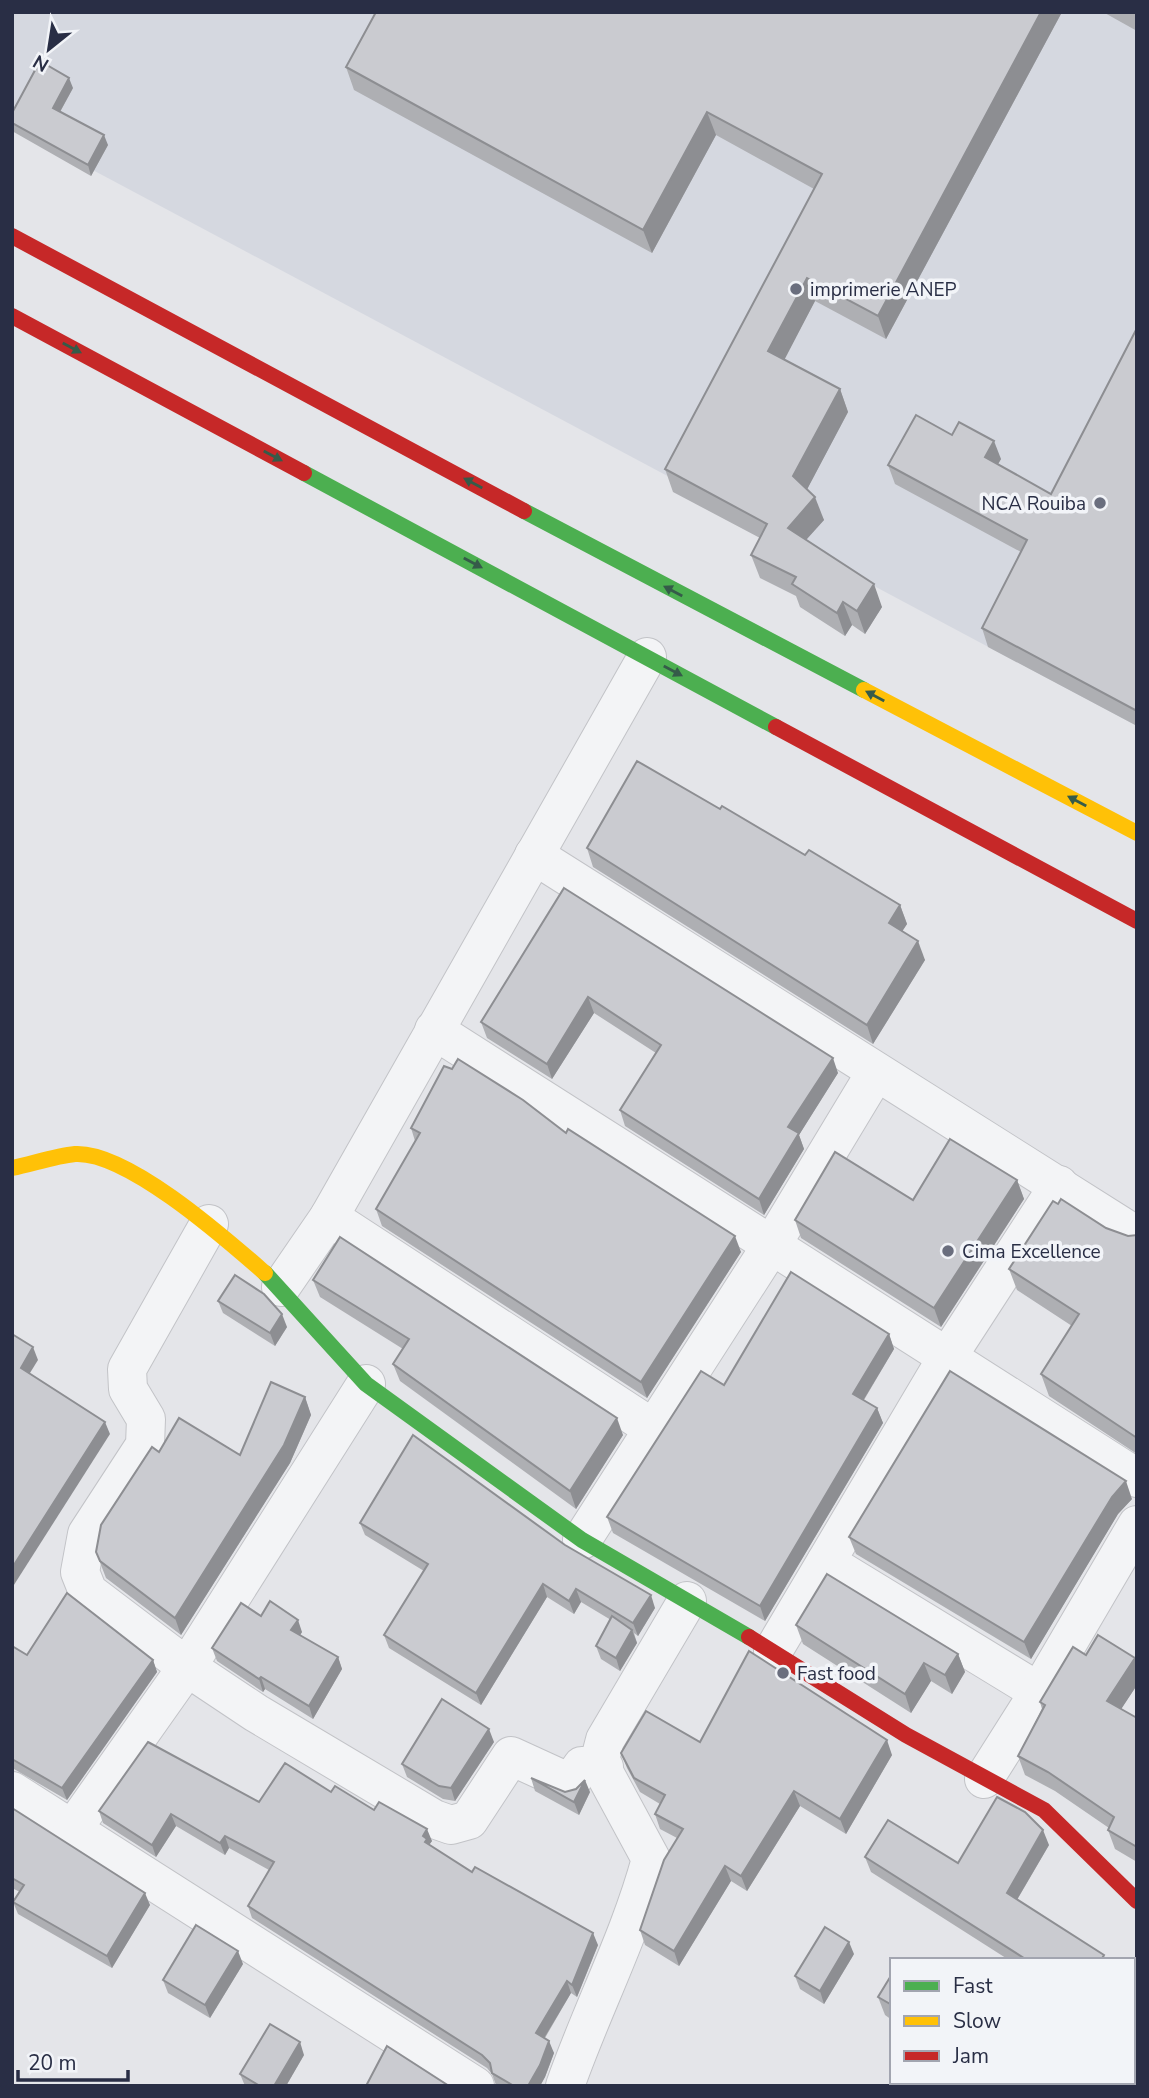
<svg xmlns="http://www.w3.org/2000/svg" width="1149" height="2098" viewBox="0 0 1149 2098" font-family="'Nunito Sans',sans-serif">
  <style>
    .built { fill: #d5d8e0 }
    .lines { fill: none; stroke-linecap: round; stroke-linejoin: round }
    .street-casing { stroke: #c2c3c7; stroke-width: 40 }
    .street { stroke: #f3f4f6; stroke-width: 38 }
    .fast { stroke: #4caf50; stroke-width: 16 }
    .slow { stroke: #ffc107; stroke-width: 16 }
    .jam { stroke: #c62828; stroke-width: 16 }
    .wall { fill: #aeafb3 }
    .shaded-wall { fill: #8d8e92 }
    .building { fill: #cacbd0; stroke: #8d8e92; stroke-width: 2 }
    .oneway { fill: #355b49 }
    .poi-dot { fill: #6a6e7e; stroke: #f2f4f8; stroke-width: 2.5 }
    .labels { text-anchor: middle; stroke-width: 7; stroke-linejoin: round; paint-order: stroke }
    .poi-label { font-size: 19px; fill: #292e45; stroke: #f2f4f8; text-anchor: start }
  </style>
  <rect width="100%" height="100%" fill="#e4e5e9"/>
  <path class="built" d="M12,12H1137V726L12,127Z"/>
  <g class="lines">
    <g class="street-casing">
      <g id="street">
        <path d="M534,855L1137,1236"/>
        <path d="M434,1030L1137,1478"/>
        <path d="M329,1217L654,1429"/>
        <path d="M209,1224L127,1369L128,1389L146,1419L145,1445L87,1534L80,1572L88,1592L187,1667L256,1713L434,1819L451,1825L469,1820L511,1756L570,1783L582,1766L604,1767"/>
        <path d="M281,1287L329,1217L647,657"/>
        <path d="M582,1540L771,1246L876,1072"/>
        <path d="M826,1562L1039,1692"/>
        <path d="M773,1651L948,1356L1059,1185"/>
        <path d="M984,1779L1039,1692L1137,1525"/>
        <path d="M12,1791L475,2086"/>
        <path d="M72,1830L187,1667L366,1384"/>
        <path d="M565,2086C592,2009 630,1937 651,1859L599,1763L605,1740L687,1601"/>
      </g>
    </g>
    <use href="#street" class="street"/>
    <g class="fast">
      <path d="M304,473L776,727"/>
      <path d="M524,511L864,690"/>
      <path d="M265,1273L366,1384L582,1540L749,1637"/>
    </g>
    <g class="slow">
      <path d="M864,690L1137,833"/>
      <path d="M12,1168C32,1164 55,1156 75,1154C127,1151 226,1239 265,1273"/>
    </g>
    <g class="jam">
      <path d="M12,236L524,511"/>
      <path d="M12,316L304,473"/>
      <path d="M776,727L1137,921"/>
      <path d="M749,1637L906,1735L1044,1810L1137,1901"/>
    </g>
  </g>
  <g class="wall">
    <path d="M1062,12L886,339L815,301L784,359L840,389L848,412L807,489L824,520L806,540L882,607L865,634L852,625L845,636L800,607L796,596L760,578L751,555L760,538L673,492L665,469L814,189L716,135L652,253L354,90L346,67Z"/>
    <path d="M1103,12H1137V31Z"/>
    <path d="M73,88L60,112L108,145L91,176L12,131V113Z"/>
    <path d="M1137,328V726L988,647L982,628L1021,552L895,484L888,465L952,435L1001,459L998,464L1051,494Z"/>
    <path d="M720,809L900,905L907,924L902,931L925,960L873,1044L593,867L587,848Z"/>
    <path d="M564,888L838,1073L799,1135L804,1149L764,1215L625,1126L620,1110L656,1053L594,1013L552,1079L487,1038L481,1022Z"/>
    <path d="M411,1128L566,1133L741,1252L647,1398L382,1226L376,1209L415,1141Z"/>
    <path d="M1017,1180L1024,1199L941,1327L801,1238L795,1220L913,1200Z"/>
    <path d="M1106,1228L1128,1236L1137,1235V1454L1049,1396L1041,1374L1072,1326L1017,1290L1009,1269Z"/>
    <path d="M313,1280L623,1435L576,1509L400,1381L393,1364L403,1349L320,1297Z"/>
    <path d="M218,1301L287,1327L275,1346L223,1313Z"/>
    <path d="M889,1334L894,1349L864,1400L877,1408L883,1423L765,1621L613,1533L607,1517L724,1385Z"/>
    <path d="M305,1397L311,1415L290,1463L181,1635L106,1578L96,1552L159,1452L240,1455Z"/>
    <path d="M1132,1499L1118,1514L1031,1659L856,1554L849,1537Z"/>
    <path d="M360,1523L565,1545L655,1608L638,1636L634,1633L637,1643L620,1671L601,1659L596,1646L611,1620L581,1602L574,1614L547,1597L481,1705L389,1648L384,1635L424,1571L365,1535Z"/>
    <path d="M261,1616L302,1632L300,1635L338,1657L342,1669L313,1719L265,1689L263,1692L217,1661L212,1648Z"/>
    <path d="M796,1625L958,1654L965,1672L952,1694L931,1681L911,1713L803,1644Z"/>
    <path d="M12,1646L27,1655L153,1660L157,1672L67,1800L14,1769L12,1770Z"/>
    <path d="M1137,1685L1121,1709L1137,1718V1862L1115,1849L1108,1830L1109,1828L1055,1791L1025,1775L1018,1756L1042,1709L1040,1702Z"/>
    <path d="M494,1742L455,1801L443,1799L407,1777L402,1764Z"/>
    <path d="M700,1742L892,1755L846,1834L800,1806L747,1891L731,1881L679,1966L645,1945L640,1930L677,1838L660,1829L655,1814L660,1804L640,1792L627,1768L621,1753Z"/>
    <path d="M531,1778L565,1792L576,1789L590,1792L579,1815L535,1791Z"/>
    <path d="M331,1792L374,1810L432,1841L429,1845L472,1872L598,1945L577,1997L571,1993L545,2038L554,2053L545,2077L540,2086H498L496,2085L492,2074L487,2068L252,1918L248,1906L269,1870L229,1848L225,1855L176,1826L156,1857L103,1823L99,1811L259,1802Z"/>
    <path d="M12,1808L150,1905L112,1968L18,1914L13,1902L20,1892L12,1888Z"/>
    <path d="M1049,1845L1017,1900L1104,1955L1105,1960H1009L871,1872L865,1857L958,1863Z"/>
    <path d="M854,1954L824,2004L800,1989L795,1976Z"/>
    <path d="M243,1964L210,2018L168,1993L163,1980Z"/>
    <path d="M892,1974V2020L885,2015L878,1997Z"/>
    <path d="M304,2055L286,2086H245L240,2074Z"/>
    <path d="M992,2082H1034L1032,2086H998Z"/>
    <path d="M1108,2082H1133L1137,2086H1110Z"/>
  </g>
  <g class="shaded-wall">
    <path d="M1041,12H1062L886,339L878,316Z"/>
    <path d="M69,78L73,88L56,119L53,108Z"/>
    <path d="M707,112L716,135L652,253L643,230Z"/>
    <path d="M104,135L108,145L91,176L88,165Z"/>
    <path d="M807,278L815,301L777,374L768,351Z"/>
    <path d="M840,389L848,412L802,499L793,476Z"/>
    <path d="M994,441L1001,459L991,476L985,457Z"/>
    <path d="M815,497L824,520L796,551L788,528Z"/>
    <path d="M874,584L882,607L865,634L857,611Z"/>
    <path d="M843,602L852,625L845,636L837,613Z"/>
    <path d="M900,905L907,924L896,941L889,923Z"/>
    <path d="M918,941L925,960L873,1044L867,1025Z"/>
    <path d="M588,997L594,1013L552,1079L547,1064Z"/>
    <path d="M833,1058L838,1073L799,1135L804,1149L764,1215L759,1199L788,1127Z"/>
    <path d="M1017,1180L1024,1199L941,1327L934,1308Z"/>
    <path d="M735,1236L741,1252L647,1398L641,1382Z"/>
    <path d="M282,1314L287,1327L275,1346L270,1333Z"/>
    <path d="M889,1334L894,1349L858,1409L853,1394Z"/>
    <path d="M33,1347L38,1360L25,1381L21,1368Z"/>
    <path d="M305,1397L311,1415L290,1463L181,1635L175,1618Z"/>
    <path d="M877,1408L883,1423L765,1621L760,1606Z"/>
    <path d="M617,1418L623,1435L576,1509L570,1491Z"/>
    <path d="M105,1422L110,1434L12,1588V1568Z"/>
    <path d="M1126,1481L1132,1499L1118,1514L1031,1659L1024,1642L1112,1497Z"/>
    <path d="M543,1584L547,1597L481,1705L476,1693Z"/>
    <path d="M576,1589L581,1602L574,1614L569,1601Z"/>
    <path d="M651,1595L655,1608L638,1636L633,1623Z"/>
    <path d="M298,1620L302,1632L296,1642L291,1630Z"/>
    <path d="M632,1630L637,1643L620,1671L616,1658Z"/>
    <path d="M958,1654L965,1672L952,1694L945,1675Z"/>
    <path d="M338,1657L342,1669L313,1719L309,1706Z"/>
    <path d="M1135,1658L1137,1663V1685L1114,1720L1107,1701Z"/>
    <path d="M153,1660L157,1672L67,1800L62,1788Z"/>
    <path d="M924,1663L931,1681L911,1713L905,1694Z"/>
    <path d="M261,1677L265,1689L263,1692L259,1679Z"/>
    <path d="M489,1729L494,1742L455,1801L451,1788Z"/>
    <path d="M887,1740L892,1755L846,1834L840,1819Z"/>
    <path d="M585,1780L590,1792L579,1815L574,1802Z"/>
    <path d="M794,1791L800,1806L747,1891L741,1876Z"/>
    <path d="M171,1814L176,1826L156,1857L152,1845Z"/>
    <path d="M427,1829L432,1841L429,1845V1855L423,1836Z"/>
    <path d="M1043,1830L1049,1845L1012,1908L1007,1893Z"/>
    <path d="M225,1836L229,1848L225,1855L220,1843Z"/>
    <path d="M725,1866L731,1881L679,1966L674,1951Z"/>
    <path d="M145,1893L150,1905L112,1968L107,1956Z"/>
    <path d="M593,1933L598,1945L577,1997L572,1985Z"/>
    <path d="M849,1942L854,1954L824,2004L820,1991Z"/>
    <path d="M238,1951L243,1964L210,2018L205,2005Z"/>
    <path d="M567,1981L571,1993L540,2045L536,2033Z"/>
    <path d="M549,2041L554,2053L545,2077L540,2086H528Z"/>
    <path d="M300,2042L304,2055L286,2086H274Z"/>
    <path d="M1016,2082H1034L1032,2086H1017Z"/>
  </g>
  <g class="building">
    <path d="M376,12H1041L878,316L807,278L768,351L840,389L793,476L815,497L788,528L874,584L857,611L843,602L837,613L792,584L796,577L751,555L767,524L665,469L822,174L707,112L643,230L346,67Z"/>
    <path d="M40,61L69,78L53,108L104,135L88,165L12,123V113Z"/>
    <path d="M1137,328V711L982,628L1027,540L888,465L916,415L952,435L959,422L994,441L985,457L1051,494Z"/>
    <path d="M637,761L720,809L722,806L805,855L809,850L900,905L889,923L918,941L867,1025L587,848Z"/>
    <path d="M564,888L833,1058L788,1127L799,1133L759,1199L620,1110L661,1045L588,997L547,1064L481,1022Z"/>
    <path d="M458,1059L523,1100L566,1133L568,1129L735,1236L641,1382L376,1209L420,1133L411,1128L444,1066L452,1069Z"/>
    <path d="M950,1139L1017,1180L934,1308L795,1220L835,1152L913,1200Z"/>
    <path d="M1061,1199L1106,1228L1128,1236L1137,1235V1438L1041,1374L1079,1314L1009,1269L1053,1201L1058,1204Z"/>
    <path d="M340,1237L617,1418L570,1491L393,1364L409,1339L313,1280Z"/>
    <path d="M791,1272L889,1334L853,1394L877,1408L760,1606L607,1517L701,1371L724,1385Z"/>
    <path d="M235,1275L264,1294L282,1314L270,1333L218,1301Z"/>
    <path d="M12,1334L33,1347L21,1368L105,1422L12,1568Z"/>
    <path d="M950,1371L1126,1481L1112,1497L1024,1642L849,1537Z"/>
    <path d="M271,1382L305,1397L284,1445L175,1618L100,1561L96,1552L101,1525L152,1447L159,1452L179,1418L240,1455Z"/>
    <path d="M413,1435L565,1545L651,1595L633,1623L576,1589L569,1601L543,1584L476,1693L384,1635L428,1564L360,1523Z"/>
    <path d="M827,1574L958,1654L945,1675L924,1663L905,1694L796,1625Z"/>
    <path d="M67,1593L153,1660L62,1788L12,1759V1646L27,1655Z"/>
    <path d="M270,1601L298,1620L291,1630L338,1657L309,1706L261,1677L259,1679L212,1648L241,1603L261,1616Z"/>
    <path d="M612,1616L632,1630L616,1658L596,1646Z"/>
    <path d="M1098,1635L1135,1658L1107,1701L1137,1718V1847L1108,1830L1114,1817L1048,1772L1018,1756L1045,1705L1040,1702L1073,1647L1086,1655Z"/>
    <path d="M749,1651L887,1740L840,1819L794,1791L741,1876L725,1866L674,1951L640,1930L664,1860L683,1829L655,1814L665,1795L634,1778L621,1753L646,1711L700,1742Z"/>
    <path d="M442,1699L489,1729L451,1788L439,1786L402,1764Z"/>
    <path d="M148,1742L259,1802L285,1763L331,1792L335,1786L374,1810L379,1802L427,1829L423,1836L427,1839L425,1842L472,1872L475,1867L593,1933L572,1985L567,1981L536,2033L549,2041L540,2065L528,2086H514L492,2073L490,2063L482,2055L248,1906L274,1862L225,1836L220,1843L171,1814L152,1845L99,1811Z"/>
    <path d="M531,1778L565,1792L576,1789L585,1780L574,1802Z"/>
    <path d="M997,1797L1025,1812L1043,1830L1007,1893L1104,1955L1101,1960H1027L865,1857L888,1820L958,1863Z"/>
    <path d="M12,1808L145,1893L107,1956L13,1902L24,1885L12,1878Z"/>
    <path d="M196,1925L238,1951L205,2005L163,1980Z"/>
    <path d="M825,1927L849,1942L820,1991L795,1976Z"/>
    <path d="M892,1974V2005L878,1997Z"/>
    <path d="M1133,1993L1137,1995V2086L1130,2082H1133Z"/>
    <path d="M270,2024L300,2042L274,2086H260L240,2074Z"/>
    <path d="M387,2046L449,2086H366Z"/>
  </g>
  <defs><path id="oneway-solid" d="M-6-.8H1V-3.2L6.5 0L1 3.2V.8H-6Z" transform="scale(1.75)"/></defs>
  <g class="oneway">
    <use href="#oneway-solid" transform="translate(72 348) rotate(28)"/>
    <use href="#oneway-solid" transform="translate(273 456) rotate(28)"/>
    <use href="#oneway-solid" transform="translate(473 483) rotate(-152)"/>
    <use href="#oneway-solid" transform="translate(473 563) rotate(28)"/>
    <use href="#oneway-solid" transform="translate(673 591) rotate(-152)"/>
    <use href="#oneway-solid" transform="translate(673 671) rotate(28)"/>
    <use href="#oneway-solid" transform="translate(875 696) rotate(-152)"/>
    <use href="#oneway-solid" transform="translate(1077 801) rotate(-152)"/>
  </g>
  <g class="poi-dot">
    <circle cx="796" cy="289" r="7"/>
    <circle cx="1100" cy="503" r="7"/>
    <circle cx="948" cy="1251" r="7"/>
    <circle cx="783" cy="1673" r="7"/>
  </g>
  <g class="labels">
    <g class="poi-label">
      <text x="810" y="296">imprimerie ANEP</text>
      <text x="1086" y="510" text-anchor="end">NCA Rouiba</text>
      <text x="962" y="1258">Cima Excellence</text>
      <text x="797" y="1680">Fast food</text>
    </g>
  </g>
  <rect width="1149" height="2098" fill="none" stroke="#292e45" stroke-width="28"/>
  <rect x="890" y="1958" width="245" height="126" fill="#f2f4f8" stroke="#a2a5b0" stroke-width="2"/>
  <rect x="904" y="1981" width="35" height="10" fill="#4caf50" stroke="#a2a5b0" stroke-width="2"/>
  <text x="953" y="1993" font-size="21" fill="#292e45">Fast</text>
  <rect x="904" y="2016" width="35" height="10" fill="#ffc107" stroke="#a2a5b0" stroke-width="2"/>
  <text x="953" y="2028" font-size="21" fill="#292e45">Slow</text>
  <rect x="904" y="2051" width="35" height="10" fill="#c62828" stroke="#a2a5b0" stroke-width="2"/>
  <text x="953" y="2063" font-size="21" fill="#292e45">Jam</text>
  <g transform="translate(49 49) rotate(210)" stroke="#f2f4f8" stroke-width="5" paint-order="stroke">
  <path d="M0-5L12 26L0 18L-12 26Z" fill="#292e45"/>
  <text y="-10" font-size="19" font-weight="bold" text-anchor="middle" fill="#292e45">N</text>
  </g>
  <path d="M18 2070v10h110v-10" fill="none" stroke="#292e45" stroke-width="3.5"/>
  <text x="28" y="2070" font-size="21" fill="#292e45" stroke="#f2f4f8" stroke-width="5" paint-order="stroke">20 m</text>
</svg>
